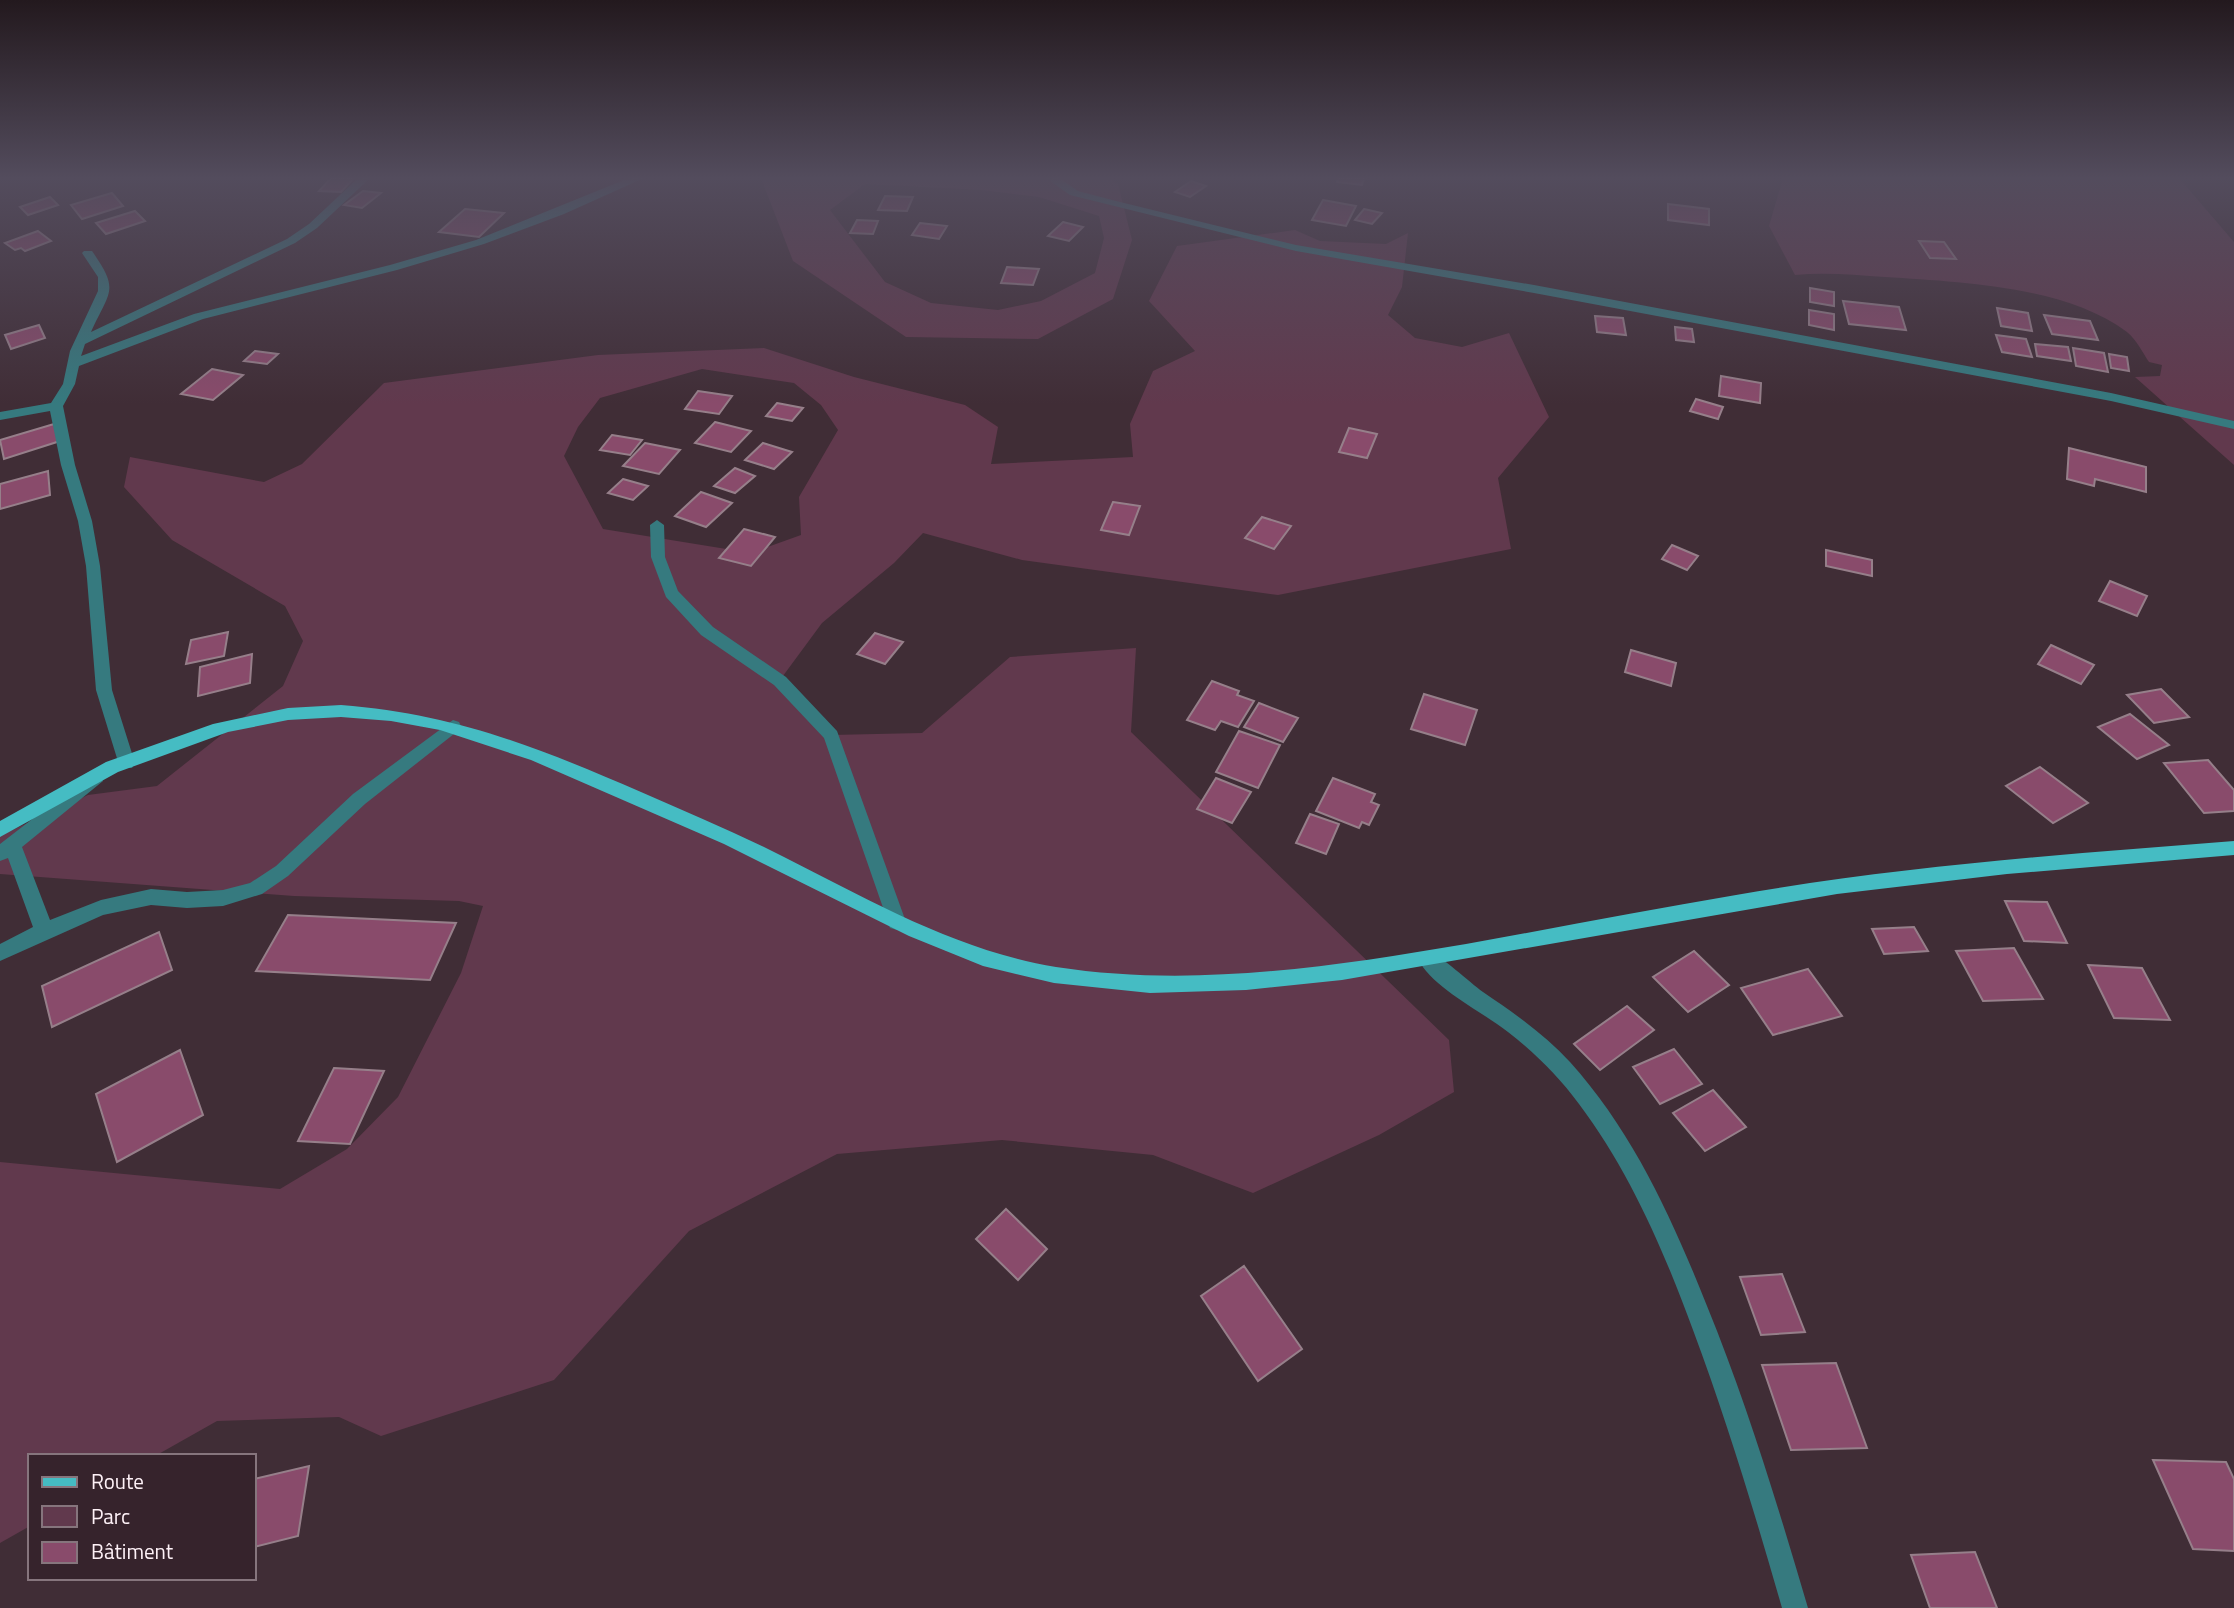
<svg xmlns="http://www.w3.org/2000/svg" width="2234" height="1608" viewBox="0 0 2234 1608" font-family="'Titillium Web',sans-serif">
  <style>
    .green { fill: #61394d; fill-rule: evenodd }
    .building { fill: #894b6b; stroke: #967f8a; stroke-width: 2 }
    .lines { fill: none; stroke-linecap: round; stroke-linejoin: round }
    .minor { fill: #367a7f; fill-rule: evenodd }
    .major { fill: #45bcc3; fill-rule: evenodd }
  </style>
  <rect width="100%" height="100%" fill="#402d36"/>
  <g class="green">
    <path d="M761,178H1109L1118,184L1132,240L1113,299L1038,339L906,337L793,261ZM865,184L982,190L1039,197L1099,216L1104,238L1095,273L1041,301L998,310L931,303L885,282L830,210Z"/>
    <path d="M1783,178H2179L2234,242V465L2135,377L2160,376L2162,365L2149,362C2143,353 2136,339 2127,332C2065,286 1961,282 1885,277C1855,275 1825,272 1795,275L1769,226Z"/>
    <path d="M1295,230L1320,241L1386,244L1408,233L1402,287L1388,315L1415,338L1462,347L1509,333L1549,417L1498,478L1511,549L1278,595L1022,560L923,533L894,563L822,623L780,680L831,735L922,733L1010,657L1136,648L1131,732L1449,1040L1454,1092L1379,1135L1253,1193L1153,1155L1002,1140L837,1154L689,1231L554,1380L381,1436L339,1417L217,1421L155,1456H30V1526L0,1543V1162L280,1189L347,1149L398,1097L461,973L483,906L459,901L294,896L0,874V832H8L88,795L157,786L283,686L303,641L285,606L172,540L124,487L130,457L264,482L302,464L384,383L598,355L764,348L854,377L965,405L998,427L991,464L1133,457L1130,424L1153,371L1195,351L1149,301L1177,246ZM702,369L794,383L821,405L838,430L799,497L801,535L751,553L603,529L564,456L578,427L600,398Z"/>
  </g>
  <g class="building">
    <path d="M331,178H354L341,192L319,191Z"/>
    <path d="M1338,178H1364L1362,185L1337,182Z"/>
    <path d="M1191,181L1206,186L1190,197L1175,192Z"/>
    <path d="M363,191L381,193L362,208L344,205Z"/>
    <path d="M112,193L123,206L82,219L71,205Z"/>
    <path d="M885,196L913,197L907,211L878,210Z"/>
    <path d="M50,197L58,205L28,215L20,207Z"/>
    <path d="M1323,200L1356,206L1346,226L1312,220Z"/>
    <path d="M1668,204L1709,209V225L1668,220Z"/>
    <path d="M465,209L504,213L479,237L439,232Z"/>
    <path d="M1364,209L1382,213L1372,224L1355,220Z"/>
    <path d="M135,211L145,221L106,234L96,223Z"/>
    <path d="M857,220L878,221L873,234L850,233Z"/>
    <path d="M1063,222L1083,227L1069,241L1048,236Z"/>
    <path d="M920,223L947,226L939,239L912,235Z"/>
    <path d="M38,231L51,241L25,251L21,248L15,250L5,243Z"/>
    <path d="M1919,241L1944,242L1956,259L1930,258Z"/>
    <path d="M1007,267L1039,269L1033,285L1001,283Z"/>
    <path d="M1810,288L1834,292V306L1810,302Z"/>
    <path d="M1843,301L1899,307L1906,330L1849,324Z"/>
    <path d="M1997,308L2028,313L2032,331L2001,326Z"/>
    <path d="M1809,310L1834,314V330L1809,325Z"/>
    <path d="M2044,315L2090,321L2098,340L2052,334Z"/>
    <path d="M1595,316L1623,318L1626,335L1597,332Z"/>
    <path d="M39,325L45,338L11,349L5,335Z"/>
    <path d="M1675,327L1692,329L1694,342L1676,340Z"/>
    <path d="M1996,335L2026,339L2032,357L2002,352Z"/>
    <path d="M2035,344L2068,347L2071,361L2037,356Z"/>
    <path d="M2073,348L2104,353L2108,372L2076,366Z"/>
    <path d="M255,351L278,354L267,364L244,361Z"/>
    <path d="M2109,354L2127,357L2129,371L2111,368Z"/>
    <path d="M212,369L243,375L213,400L181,394Z"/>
    <path d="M1721,376L1761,383L1760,403L1719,396Z"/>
    <path d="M698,391L732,396L719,414L685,409Z"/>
    <path d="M1696,399L1723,407L1718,419L1690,411Z"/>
    <path d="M777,403L803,408L792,421L766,416Z"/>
    <path d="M715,422L751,431L731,452L695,443Z"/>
    <path d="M54,424L60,441L4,459L0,440Z"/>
    <path d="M1349,428L1377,434L1367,458L1339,452Z"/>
    <path d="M612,435L642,440L630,455L600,450Z"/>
    <path d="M645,443L680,450L659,474L623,466Z"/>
    <path d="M763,443L792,452L774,469L745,460Z"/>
    <path d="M2069,448L2146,467V492L2095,479L2094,486L2067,479Z"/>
    <path d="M735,468L755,476L735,493L714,486Z"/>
    <path d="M48,471L50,495L0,509V484Z"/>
    <path d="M623,479L648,486L633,500L608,493Z"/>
    <path d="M701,492L732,503L706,527L675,516Z"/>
    <path d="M1113,502L1140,506L1129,535L1101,530Z"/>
    <path d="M1262,517L1291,526L1274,549L1245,538Z"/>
    <path d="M744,529L775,537L751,566L719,558Z"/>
    <path d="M1672,545L1698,556L1687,570L1662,559Z"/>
    <path d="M1826,550L1872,560V576L1826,566Z"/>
    <path d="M2110,581L2147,596L2137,616L2099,601Z"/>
    <path d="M228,632L224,656L186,664L191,640Z"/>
    <path d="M875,633L903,642L885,664L857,654Z"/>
    <path d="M2051,645L2094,665L2081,684L2038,664Z"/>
    <path d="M1631,650L1676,663L1671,686L1625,672Z"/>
    <path d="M252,654L250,683L198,696L200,667Z"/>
    <path d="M1212,681L1239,691L1237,695L1254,701L1238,727L1221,721L1215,730L1187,720Z"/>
    <path d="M2161,689L2189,717L2154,723L2127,695Z"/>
    <path d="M1424,694L1477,710L1465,745L1411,729Z"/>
    <path d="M1259,703L1298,718L1283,742L1244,727Z"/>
    <path d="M2130,714L2169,745L2137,759L2098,727Z"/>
    <path d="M1239,731L1280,745L1258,788L1216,772Z"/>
    <path d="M2208,760L2234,790V811L2204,813L2164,763Z"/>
    <path d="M2040,767L2088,803L2053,823L2006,786Z"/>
    <path d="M1216,778L1251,792L1232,823L1197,809Z"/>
    <path d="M1333,778L1375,794L1371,802L1379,805L1369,825L1362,822L1359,828L1316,811Z"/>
    <path d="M1310,814L1339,824L1326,854L1296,843Z"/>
    <path d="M2005,901L2047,902L2067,943L2024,941Z"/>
    <path d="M288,915L456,923L430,980L256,971Z"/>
    <path d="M1914,927L1928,951L1884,954L1872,929Z"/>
    <path d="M159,932L172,970L52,1027L42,986Z"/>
    <path d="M2014,948L2043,999L1983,1001L1956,951Z"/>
    <path d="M1694,951L1729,985L1688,1012L1653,977Z"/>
    <path d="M2088,965L2142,968L2170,1020L2114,1018Z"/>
    <path d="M1808,969L1842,1016L1773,1035L1741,988Z"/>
    <path d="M1627,1006L1654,1030L1600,1070L1574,1044Z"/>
    <path d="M1674,1049L1702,1084L1660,1104L1633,1067Z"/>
    <path d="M180,1050L203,1115L117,1162L96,1094Z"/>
    <path d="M334,1068L384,1071L350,1144L298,1141Z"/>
    <path d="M1713,1090L1746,1127L1705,1151L1673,1113Z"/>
    <path d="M1006,1209L1047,1249L1018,1280L976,1239Z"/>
    <path d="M1244,1266L1302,1349L1258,1381L1201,1296Z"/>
    <path d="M1782,1274L1805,1332L1761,1335L1740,1277Z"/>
    <path d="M1836,1363L1867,1448L1791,1450L1762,1365Z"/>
    <path d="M2153,1460L2226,1462L2234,1479V1551L2193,1549Z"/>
    <path d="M309,1466L298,1536L254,1547V1479Z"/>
    <path d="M1975,1552L1997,1608H1930L1911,1555Z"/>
  </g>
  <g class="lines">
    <g class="minor">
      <path d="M358,178H370L317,228L295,243L85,344L81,356L194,314L390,265L476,240L629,178H644L564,214L484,244L397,270L203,319L79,366L75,384L63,406L75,465L92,521L100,566L112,690L135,763L132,768H120L96,690L86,566L78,521L61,465L50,411L0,420V412L51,403L63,384L70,351L98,291V277L82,253L84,251H92C120,291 110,290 91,332L287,239L309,224Z"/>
      <path d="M1046,178H1059L1078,191L1116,201L1296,245L1534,285L2111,393L2234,421V429L2111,401L1534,293L1296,251L1070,195Z"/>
      <path d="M657,520L664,525L665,557L678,591L713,627L786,677L837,731L906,922L904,928L897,930L890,928L888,922L824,738L774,685L701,635L666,597L651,557L650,525Z"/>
      <path d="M453,720L459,722L461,726L459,730L365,804L288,876L262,894L223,906L187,908L151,905L103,915L0,961V944L33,927L8,858L0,861V844L88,776H100L103,781L22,847L50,920L101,900L151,889L187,892L223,890L250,883L276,866L353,794Z"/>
      <path d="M1428,951C1442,956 1469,982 1483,992C1514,1013 1544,1034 1570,1062C1633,1132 1672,1218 1707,1306C1747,1404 1778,1506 1808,1608H1782C1755,1514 1727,1421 1693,1330C1664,1251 1630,1172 1579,1104C1559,1077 1535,1053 1508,1032C1483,1012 1432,988 1418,959L1421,953Z"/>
    </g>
    <path class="major" d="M341,705C455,714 537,747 641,792C689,813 737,833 784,857C871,901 958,951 1056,967C1192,988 1331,967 1466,944C1556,928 1646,910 1736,895C1901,866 2068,854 2234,841V855L2007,874L1837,894L1342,980L1246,990L1150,993L1054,983L983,966L909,936L724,844L531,760L440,730L391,721L341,717L288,720L228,732L118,772L0,837V821L106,762L213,724L288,708Z"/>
  </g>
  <linearGradient id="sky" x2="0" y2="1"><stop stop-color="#23191e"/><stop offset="0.44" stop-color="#534c5d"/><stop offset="1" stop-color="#534c5d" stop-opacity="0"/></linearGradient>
  <rect width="2234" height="404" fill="url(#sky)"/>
  <rect x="28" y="1454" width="228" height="126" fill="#36232c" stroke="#86757d" stroke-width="2"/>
  <rect x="42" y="1477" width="35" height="10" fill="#45bcc3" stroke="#86757d" stroke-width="2"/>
  <text x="91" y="1489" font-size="21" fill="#fef1f7">Route</text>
  <rect x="42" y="1506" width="35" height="21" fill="#61394d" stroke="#86757d" stroke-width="2"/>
  <text x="91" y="1524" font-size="21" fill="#fef1f7">Parc</text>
  <rect x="42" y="1542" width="35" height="21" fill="#894b6b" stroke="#86757d" stroke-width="2"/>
  <text x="91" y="1559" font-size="21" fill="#fef1f7">Bâtiment</text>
</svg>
